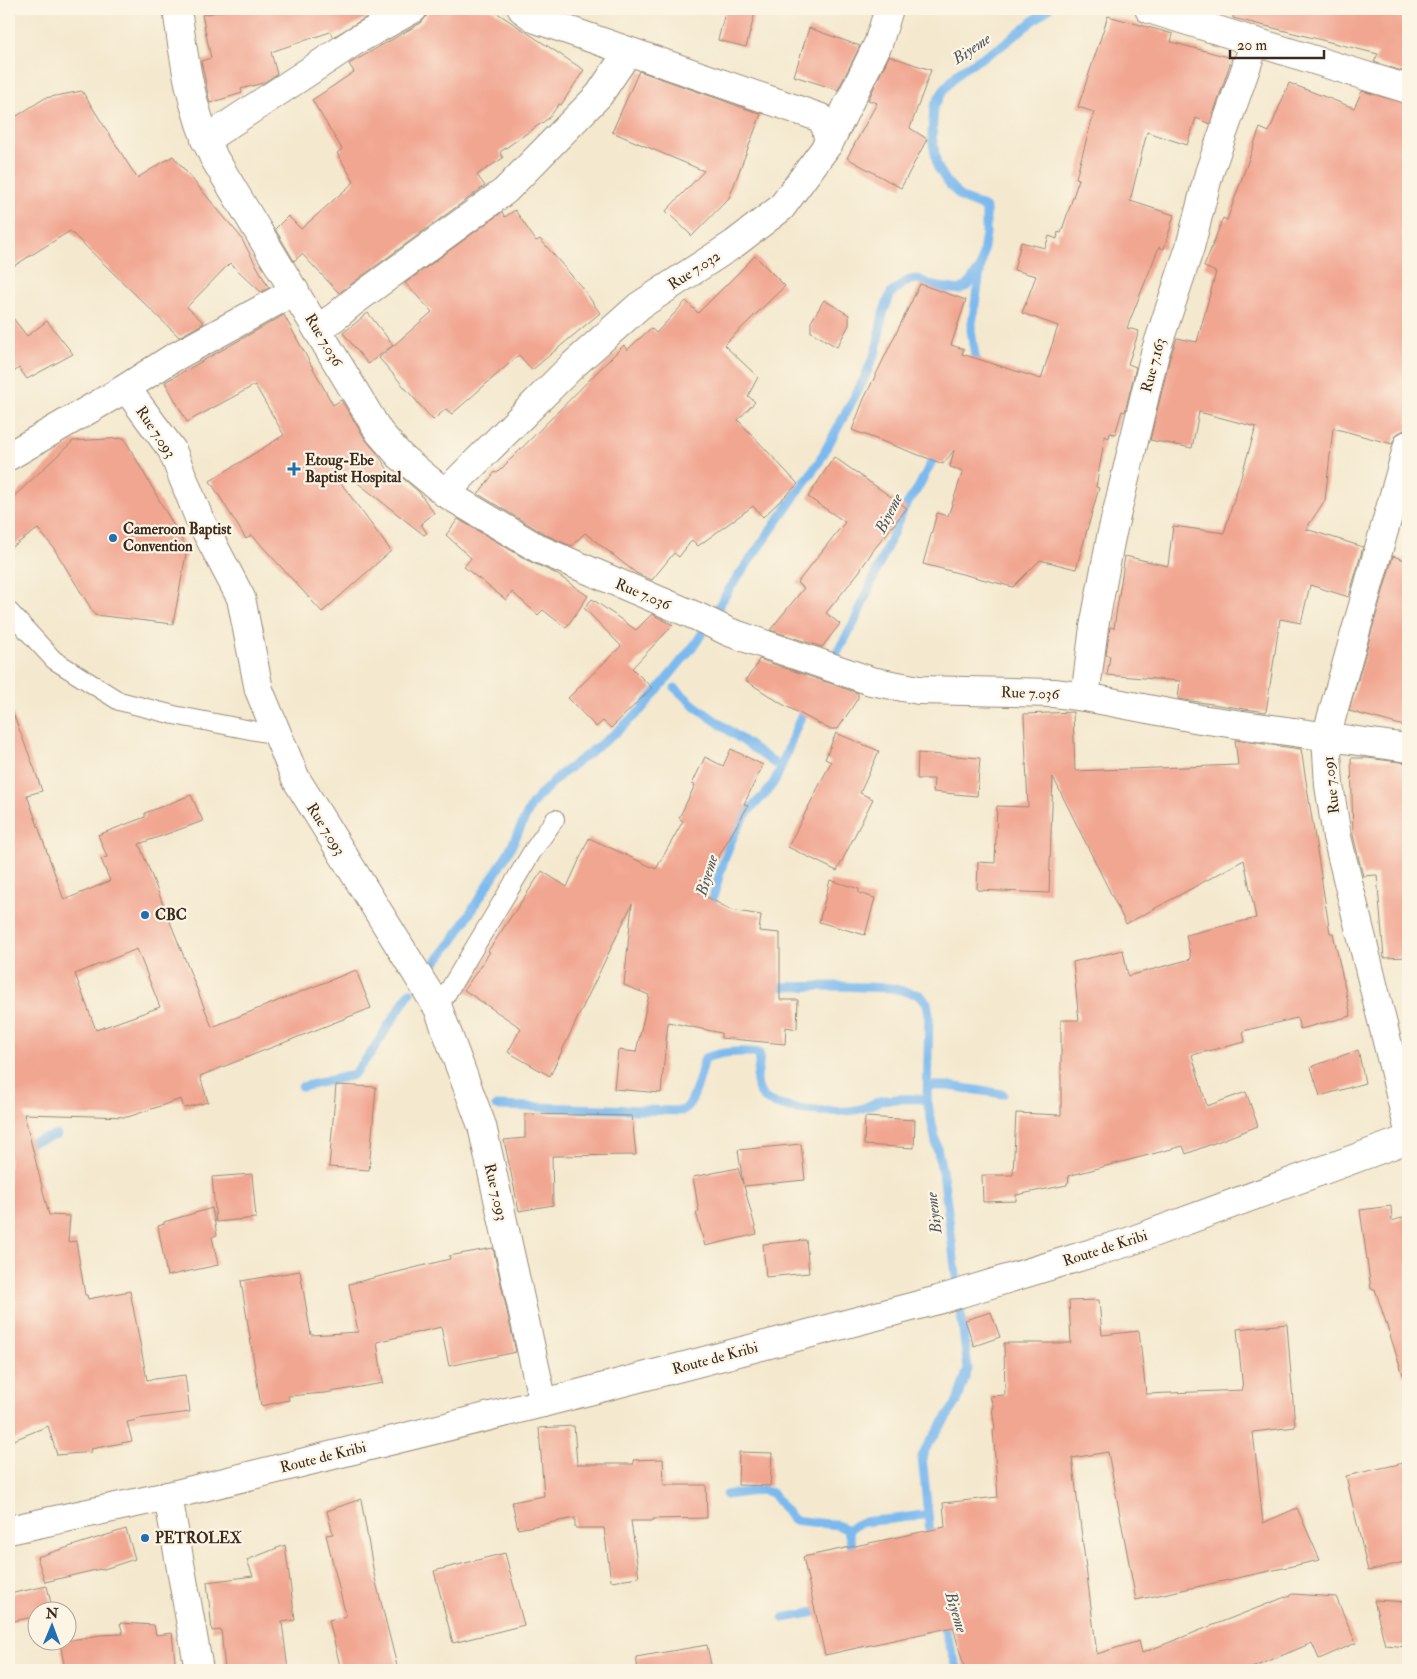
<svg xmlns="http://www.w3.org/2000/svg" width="1417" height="1679" viewBox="0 0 1417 1679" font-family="'IM FELL Double Pica',serif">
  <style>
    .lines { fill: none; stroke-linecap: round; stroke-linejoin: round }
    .stream { stroke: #7bb9ee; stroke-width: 9 }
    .building { fill: #f1a691; fill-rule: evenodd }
    .service-casing { stroke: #988a76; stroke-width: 20 }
    .minor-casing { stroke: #988a76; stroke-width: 30 }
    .secondary-casing { stroke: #988a76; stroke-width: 30 }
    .service { stroke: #fff; stroke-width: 18 }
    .minor { stroke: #fff; stroke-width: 28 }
    .secondary { stroke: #fff; stroke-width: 28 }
    .poi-dot { fill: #1f6fb2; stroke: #fcf5e5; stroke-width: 2 }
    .labels { text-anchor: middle; stroke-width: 4.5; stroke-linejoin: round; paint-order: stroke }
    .street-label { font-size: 15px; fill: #3b2a1e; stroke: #fcf5e5 }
    .poi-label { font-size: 15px; font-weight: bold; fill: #3b2a1e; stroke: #fcf5e5; text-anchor: start }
    .water-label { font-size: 16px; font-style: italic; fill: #4e555c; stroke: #fcf5e5 }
  </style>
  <rect width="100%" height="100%" fill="#fcf5e5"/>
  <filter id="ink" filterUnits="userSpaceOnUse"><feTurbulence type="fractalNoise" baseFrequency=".02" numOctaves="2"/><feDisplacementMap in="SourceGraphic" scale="10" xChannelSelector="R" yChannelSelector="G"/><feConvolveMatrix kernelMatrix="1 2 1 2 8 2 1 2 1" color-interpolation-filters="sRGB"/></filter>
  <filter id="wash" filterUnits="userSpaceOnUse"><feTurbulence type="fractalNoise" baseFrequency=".0096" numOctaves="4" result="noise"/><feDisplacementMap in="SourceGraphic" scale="20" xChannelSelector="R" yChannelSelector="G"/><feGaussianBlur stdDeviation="1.12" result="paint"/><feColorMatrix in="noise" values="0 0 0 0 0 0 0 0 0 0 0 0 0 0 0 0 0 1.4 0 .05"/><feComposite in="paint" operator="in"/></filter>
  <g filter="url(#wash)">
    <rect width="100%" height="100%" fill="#f4e9cf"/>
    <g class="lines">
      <g class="stream">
        <path d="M977,369L971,330L986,234V208L962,198L947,182L937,166L932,136L934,106L945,88L960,71L1000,47L1048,9"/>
        <path d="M831,663L854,623L903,510L918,488L932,461L936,449"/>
        <path d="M675,688L695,706L774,763"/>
        <path d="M710,910C717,882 728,840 744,817C753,804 766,796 774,782C787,758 793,729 807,705"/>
        <path d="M430,969L453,940L508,853L531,806L538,797L560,775L613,735L641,710L696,643L730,588L819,462L864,379L876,351L883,313L891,293L904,283L910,280L918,279L933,286L959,290L967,286L978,271"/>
        <path d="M769,987L837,986L891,988L920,995L927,1003L929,1014L927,1100L944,1180L968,1369L957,1402L926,1448L922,1457L931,1542"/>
        <path d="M932,1086H949L1003,1094"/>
        <path d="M302,1087L353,1075L371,1053L410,992"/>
        <path d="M496,1106L682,1111C695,1105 701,1071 705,1058C723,1051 740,1051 759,1053C763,1065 751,1078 761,1094C772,1112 840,1114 860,1109C868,1107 876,1101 885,1100C899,1098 913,1099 927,1099"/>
        <path d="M9,1148L57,1135"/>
        <path d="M726,1495L762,1490L772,1493L793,1520L837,1525L848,1530"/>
        <path d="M848,1530L854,1556"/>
        <path d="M848,1530C861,1519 876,1521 893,1519C903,1518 913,1516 924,1515"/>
        <path d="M783,1618L827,1610"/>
        <path d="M941,1619L958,1670"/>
      </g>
    </g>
    <g id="blocks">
      <g class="building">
        <path d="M233,9H381L333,37L330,32L271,52L277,74L263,83L241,89L242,93L210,103L201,61L211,58L202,15Z"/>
        <path d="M433,9H491L584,70L561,105L559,104L549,118L500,152L503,158L477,175L485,186L339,293L302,254L294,261L275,229L288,216L301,229L354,182L337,153L342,149L312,100L354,72L349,64L421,23L426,17L428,12Z"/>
        <path d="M726,9H756L746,47L718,40Z"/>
        <path d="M1234,9H1408V73L1374,62L1378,54L1233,18Z"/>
        <path d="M1108,16L1173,34L1171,42L1232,58L1210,124L1196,118L1187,145L1147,132L1130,201L1174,215L1164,249L1159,247L1127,328L1139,331L1128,364L1136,367L1125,412L1122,411L1115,434L1110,433L1109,438L1105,436L1096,487L1099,488L1076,569L1040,560L1013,587L923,564L937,513L948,516L963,471L950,467L954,450L943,464L852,430L864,399L920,284L966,300L951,345L964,349L962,354L1041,379L1058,326L1022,313L1036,276L1014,270L1021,242L1045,248L1049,236L1057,239L1058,232L1061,233L1079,179L1076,178L1094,112L1078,107Z"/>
        <path d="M809,28L860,46L838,90L794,76Z"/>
        <path d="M889,56L931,70L910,128L927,139L901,188L847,158L877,103L868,100Z"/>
        <path d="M639,71L761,114L729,198L692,236L666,211L704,171L612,132Z"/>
        <path d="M1289,83L1354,108L1362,91L1408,104V430H1404L1397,434L1392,444L1333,428L1325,500L1306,529L1363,547L1349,597L1310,585L1301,623L1280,619L1266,712L1178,699L1180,681L1107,675L1110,656L1106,655L1110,627L1114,628L1125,556L1168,566L1173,526L1224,533L1256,427L1199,412L1192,448L1150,440L1170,357L1177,338L1197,342L1216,272L1204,267L1223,218L1227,220L1260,128L1269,132Z"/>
        <path d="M82,91L137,178L173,156L240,236L269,288L261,292L230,263L187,307L204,323L179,337L70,231L9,269V121L45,98Z"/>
        <path d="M515,210L536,241L540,239L584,290L600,313L532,370L519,355L452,414L446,409L433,420L379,358L432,312L405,283L502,212L505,217Z"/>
        <path d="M755,256L785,286L724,345L758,377L748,396L755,402L738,420L798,484L763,517L753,506L698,546L692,540L679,557L674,553L652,580L636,573L585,533L571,546L546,535L478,494L495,472L497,473L624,345L627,350L651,328L656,333L686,301L698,313Z"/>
        <path d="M824,300L849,315V325L837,347L811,332V322Z"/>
        <path d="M9,313L27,336L47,321L73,354L27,379L19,368L9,376Z"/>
        <path d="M368,313L393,345L368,364L343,333Z"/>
        <path d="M284,315L333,405L341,400L366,440L377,453L393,478L398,474L419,492L434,513L421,524L427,533L424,535L326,458L324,460L391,551L322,612L252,535L246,539L210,481L284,435L255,385L187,422L165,382Z"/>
        <path d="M124,438L187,549L173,624L95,615L53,547L38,529L9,549V501L73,441Z"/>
        <path d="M834,457L907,508L872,552L859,572L826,613L840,624L822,647L770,630L804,588L797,583L845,522L808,497Z"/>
        <path d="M458,519L531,562L555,573L588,596L566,628L543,610L538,615L512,592L506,600L464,567L471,558L446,535Z"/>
        <path d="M1393,556L1408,561V727L1349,711Z"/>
        <path d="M592,599L636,630L652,614L673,625L632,668L652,688L611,728L603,721L596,727L568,698L621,646L584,608Z"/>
        <path d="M759,659L858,693V698L838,729H829L782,704L745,680L755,668Z"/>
        <path d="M9,706H10L35,770L42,791L27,795L64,900L110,881L101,859L107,857L98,835L145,817V813L191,795L203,821L139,844L212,1027L356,970L371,1008L200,1076L208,1102L184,1108L181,1099L128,1117L24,1114L49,1215L70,1216L68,1242L76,1241L85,1295H87L88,1299L130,1291L147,1380L185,1375L190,1412L136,1419L137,1420L127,1422L132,1441L91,1449L92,1452L57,1455L48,1426L9,1442ZM137,949L160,1007L96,1030L75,974Z"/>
        <path d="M1073,712L1075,771L1238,765L1235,740L1301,749L1330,933H1333L1351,1016L1300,1029L1297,1018L1243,1031L1245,1042L1192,1055L1207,1106L1246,1092L1258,1126L1186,1154L1183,1146L1068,1176L1069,1182L1067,1183V1185L1016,1195V1201L983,1202L982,1175H1013L1016,1113L1061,1115V1020H1079L1073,962L1123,950L1128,976L1191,959L1186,935L1256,918L1244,860L1126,924L1053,777L1049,893L977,890L978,862L995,863L997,806L1028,807L1024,714Z"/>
        <path d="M836,733L879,751L860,793L873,799L837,871L788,847L831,762L825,759Z"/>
        <path d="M731,749L763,765L744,804L748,806L698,892L731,910L761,915L759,931L780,933V1000H798L797,1029L786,1027L785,1044L721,1038V1033L668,1022L661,1093L614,1089L618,1050L636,1052L649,995L624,985L632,904L550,1076L508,1052L521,1028L464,990L490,952L488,951L542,871L567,887L589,838L656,869L683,821L679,818L695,785L692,784L705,757L723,766Z"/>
        <path d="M918,753L980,758L977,796L933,792L934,779H917Z"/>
        <path d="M1351,758H1367L1408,763V957L1384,958L1377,875L1363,876L1353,835Z"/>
        <path d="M830,880L859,889V893L875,898L865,935L819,922Z"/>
        <path d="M1358,1050L1365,1083L1320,1096L1311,1067Z"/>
        <path d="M336,1085L376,1087L369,1170L329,1167Z"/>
        <path d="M525,1114L632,1116L636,1155L552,1156L553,1205L519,1211L504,1140L525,1138Z"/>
        <path d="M865,1117L915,1120L914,1148L864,1145Z"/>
        <path d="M801,1144L805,1180L744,1186L757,1234L705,1246L696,1212H699L693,1177L738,1168L743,1184L738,1150Z"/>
        <path d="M252,1174L256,1218L216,1222L212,1177Z"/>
        <path d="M1391,1206L1392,1221L1408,1216V1374L1403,1375L1375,1289H1371L1360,1210Z"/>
        <path d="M212,1208L217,1235L212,1237L218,1265L167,1276L158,1226L164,1224V1222Z"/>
        <path d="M806,1240L809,1273L766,1277L763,1244Z"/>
        <path d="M493,1248L516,1352L449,1366L441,1327L377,1342L383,1383L325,1393L288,1396L289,1400L261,1406L241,1281L300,1271L311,1335L358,1332L349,1284L450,1259L449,1256Z"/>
        <path d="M1099,1300L1102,1335L1139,1331L1146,1394L1243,1390L1237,1329L1287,1324L1295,1427L1253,1432L1263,1523L1297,1508L1320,1560L1136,1600L1108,1452L1072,1458L1097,1654L1139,1641L1142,1653L1293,1594L1336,1597L1356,1643L1319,1659L1312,1643L1247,1670H965L953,1627L825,1655L803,1557L945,1527L943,1503L998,1497L993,1430H995L992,1407L994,1409L990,1396L1005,1395L1004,1343H1071L1069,1301Z"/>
        <path d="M991,1312L1000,1337L974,1346L965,1320Z"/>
        <path d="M574,1426L577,1464H634L633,1460L663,1459L664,1485H706L707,1518L653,1519V1521H631L639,1577L611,1581L604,1528H575V1518L518,1529L512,1502L544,1496L539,1428Z"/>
        <path d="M739,1452L772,1453L770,1486L738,1485Z"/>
        <path d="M1408,1462V1561L1368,1571L1346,1476Z"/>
        <path d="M361,1499L374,1574L398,1670H341L329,1620L346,1616L326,1535L333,1534L327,1511Z"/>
        <path d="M126,1529L135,1559L101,1570L100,1569L45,1582L37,1557Z"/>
        <path d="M285,1545L295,1620L282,1622L288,1670H225L221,1630L212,1631L207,1582L253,1576L247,1560Z"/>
        <path d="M505,1553L524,1625L453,1643L434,1571Z"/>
        <path d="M47,1586L53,1612H38V1616L9,1622V1594Z"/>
        <path d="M1374,1600L1408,1602V1647L1385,1645Z"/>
        <path d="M120,1623L154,1625L156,1635L172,1633L176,1670H65L60,1642L100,1635L123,1634Z"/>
        <path d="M707,1645L712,1670H638L636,1657Z"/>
      </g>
    </g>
  </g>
  <g filter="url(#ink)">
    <use href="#blocks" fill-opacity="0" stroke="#988a76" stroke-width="1"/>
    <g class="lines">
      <g class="service-casing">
        <g id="service">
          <path d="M9,611L54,660L119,701L174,715L276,735"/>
          <path d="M438,1008L532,852L555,819"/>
        </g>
      </g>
      <g class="minor-casing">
        <g id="minor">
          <path d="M177,9C184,60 191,111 214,158L379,432L400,456L445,493L539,549L698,617L729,632L871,681L919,690L1054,693L1085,697L1200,719L1408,748"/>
          <path d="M522,9L536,19L821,118L826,128L829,143"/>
          <path d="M1149,9L1408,89"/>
          <path d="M205,140L355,41L413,9"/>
          <path d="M317,329L335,317L353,302L505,191L599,95L628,52"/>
          <path d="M121,391L171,359L295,291"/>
          <path d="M1408,445L1326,737L1329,785L1337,837L1408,1127"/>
          <path d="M9,456L121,391L132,396L172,450L199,518L241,598L259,690L296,779L438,1008L482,1126L543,1403"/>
          <path d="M445,493L572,366L639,306L734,244L781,208L829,143L878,44L889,9"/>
          <path d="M1085,697L1094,627L1111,537L1155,353L1190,247L1209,173L1255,42"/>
          <path d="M168,1496L199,1670"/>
        </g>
      </g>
      <g class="secondary-casing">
        <path id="secondary" d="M9,1530L168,1496L543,1403L938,1300L1128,1242L1408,1139"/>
      </g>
      <use href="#service" class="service"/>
      <use href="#minor" class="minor"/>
      <use href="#secondary" class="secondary"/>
    </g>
  </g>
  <g class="poi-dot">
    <path d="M291.5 461.5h5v5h5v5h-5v5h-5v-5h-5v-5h5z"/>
    <circle cx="113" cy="538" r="5"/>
    <circle cx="145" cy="915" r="5"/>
    <circle cx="145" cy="1538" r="5"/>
  </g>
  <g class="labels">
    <g class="street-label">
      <text transform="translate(694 270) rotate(-33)" y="5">Rue 7.032</text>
      <text transform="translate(324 340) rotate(59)" y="5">Rue 7.036</text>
      <text transform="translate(1153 365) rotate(-75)" y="5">Rue 7.163</text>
      <text transform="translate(156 432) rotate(56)" y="5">Rue 7.093</text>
      <text transform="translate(643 594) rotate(23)" y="5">Rue 7.036</text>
      <text transform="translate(1030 693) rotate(2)" y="5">Rue 7.036</text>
      <text transform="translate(1331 785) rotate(-96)" y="5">Rue 7.091</text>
      <text transform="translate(326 829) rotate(58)" y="5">Rue 7.093</text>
      <text transform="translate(496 1192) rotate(77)" y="5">Rue 7.093</text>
      <text transform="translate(1105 1248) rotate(-18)" y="5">Route de Kribi</text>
      <text transform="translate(715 1358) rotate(-15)" y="5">Route de Kribi</text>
      <text transform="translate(323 1457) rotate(-14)" y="5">Route de Kribi</text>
    </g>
    <g class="poi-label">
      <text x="305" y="465">Etoug-Ebe<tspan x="305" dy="17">Baptist Hospital</tspan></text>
      <text x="123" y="534">Cameroon Baptist<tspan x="123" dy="17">Convention</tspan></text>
      <text x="155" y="920">CBC</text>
      <text x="155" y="1543">PETROLEX</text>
    </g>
    <g class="water-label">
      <text transform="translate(971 48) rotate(-34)" y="6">Biyeme</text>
      <text transform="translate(888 513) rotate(-63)" y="6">Biyeme</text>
      <text transform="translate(706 875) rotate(-73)" y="6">Biyeme</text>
      <text transform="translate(933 1213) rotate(-97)" y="6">Biyeme</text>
      <text transform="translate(957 1612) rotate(73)" y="6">Biyeme</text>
    </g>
  </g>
  <rect width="1417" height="1679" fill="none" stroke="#fcf5e5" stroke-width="30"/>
  <g transform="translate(52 1626) rotate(1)"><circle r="24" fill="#fcf5e5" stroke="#afa495"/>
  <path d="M0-4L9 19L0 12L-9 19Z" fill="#1f6fb2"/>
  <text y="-8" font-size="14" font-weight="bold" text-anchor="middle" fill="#3b2a1e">N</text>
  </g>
  <path d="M1230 50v8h94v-8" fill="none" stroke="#3b2a1e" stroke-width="2.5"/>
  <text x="1237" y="50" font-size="15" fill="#3b2a1e" stroke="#fcf5e5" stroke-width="4" paint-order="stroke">20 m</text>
</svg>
